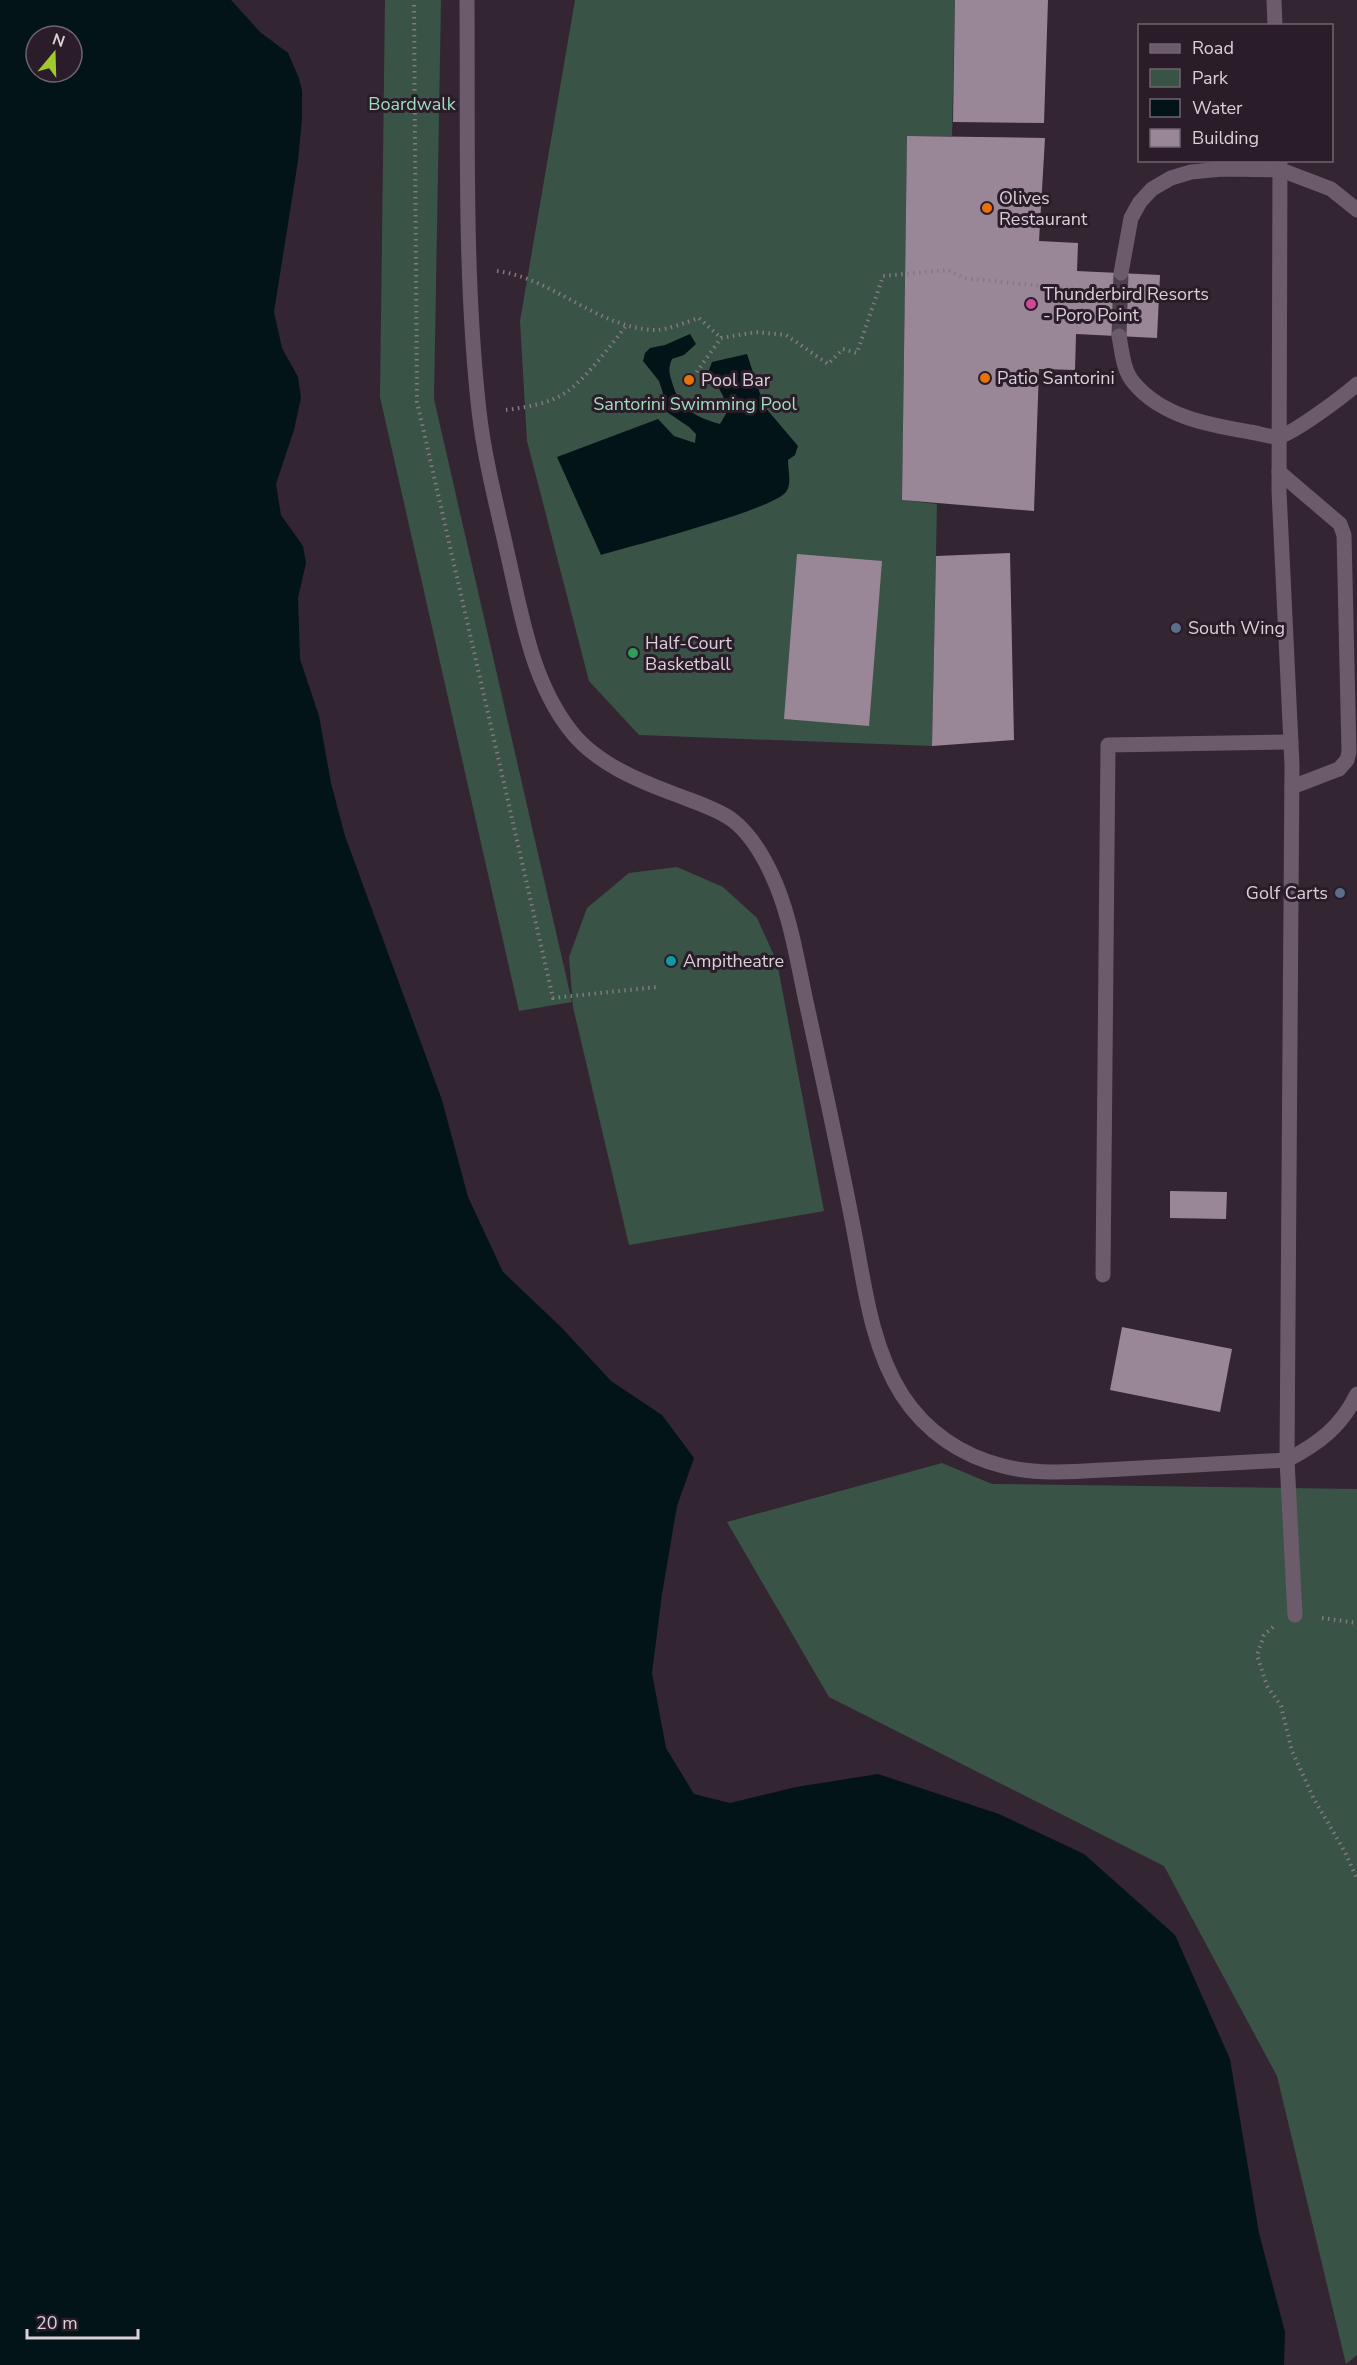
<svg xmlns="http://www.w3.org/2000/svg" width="1357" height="2365" viewBox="0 0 1357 2365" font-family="'Nunito Sans',sans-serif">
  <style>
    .green { fill: #3a5347 }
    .water { fill: #021417; fill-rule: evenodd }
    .building { fill: #998798 }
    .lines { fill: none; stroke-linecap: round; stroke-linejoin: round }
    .street-tunnel { stroke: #4d3f4c; stroke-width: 15; stroke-dasharray: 15 8; stroke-linecap: butt }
    .path { stroke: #847883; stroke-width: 4; stroke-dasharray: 1.5 4.5; stroke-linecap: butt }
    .lane { stroke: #6c5b6b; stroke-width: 15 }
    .street { stroke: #6c5b6b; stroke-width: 15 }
    .food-dot { fill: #e8710a; stroke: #2a1c29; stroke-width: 2 }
    .hotel-dot { fill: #d1479c; stroke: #2a1c29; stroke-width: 2 }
    .service-dot { fill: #5c6f8a; stroke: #2a1c29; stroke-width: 2 }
    .leisure-dot { fill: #2e9e5b; stroke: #2a1c29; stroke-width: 2 }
    .culture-dot { fill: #0f9aa8; stroke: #2a1c29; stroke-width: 2 }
    .labels { text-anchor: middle; stroke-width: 6; stroke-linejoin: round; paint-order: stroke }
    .park-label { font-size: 18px; fill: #9fddbf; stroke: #2a1c29 }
    .poi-label { font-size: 18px; fill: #d9d0d8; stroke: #2a1c29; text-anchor: start }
  </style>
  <rect width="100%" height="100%" fill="#342533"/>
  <g class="green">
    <path d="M385,0H441L434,399L572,1002L519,1011L380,397Z"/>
    <path d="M575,0H955L952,136H907L902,500L937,504L932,746L639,735L589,681L527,441L520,321Z"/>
    <path d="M677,867L723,887L757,918L777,962L824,1211L629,1245L573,1007L569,957L587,908L629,873Z"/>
    <path d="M942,1463L992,1484L1357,1489V2355L1346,2364L1277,2076L1164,1866L829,1697L727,1522Z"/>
  </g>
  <g class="water">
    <path d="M0,0H231L260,32L288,53L299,78L302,91V119L298,161L274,312L282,348L298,377L301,398L294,430L276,484L281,515L303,546L306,563L298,598L300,659L319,716L331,783L345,836L442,1100L468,1197L503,1272L561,1327L611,1381L662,1415L694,1458L677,1506L662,1594L652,1673L666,1748L694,1794L730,1803L796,1787L878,1774L999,1814L1084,1854L1175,1935L1230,2059L1259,2233L1285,2332L1284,2365H0ZM36,36H72V72H36Z"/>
    <path d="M690,334L696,344L684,355L672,359C668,368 669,373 672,382C679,408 695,417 720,424L727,412L723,396L709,370L712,362L747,354L764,406L798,446L795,455L788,460C788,470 792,484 786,492C772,510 631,546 601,555L557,457L658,419L674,436L695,443L696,434L689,427L661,408L659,401L663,393L659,381L643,361L645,353L650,348L665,345Z"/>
  </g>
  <g class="building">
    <path d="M955,0H1048L1044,123L953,122Z"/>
    <path d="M907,136L1045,138L1039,241L1078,243L1077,271L1160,275L1157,338L1076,334L1075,370L1039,369L1034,511L902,500Z"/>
    <path d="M1010,553L1014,740L932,746L936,556Z"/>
    <path d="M797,554L882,561L869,726L784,719Z"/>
    <path d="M1170,1191L1227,1192L1226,1219L1170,1218Z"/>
    <path d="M1122,1327L1232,1349L1220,1412L1110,1390Z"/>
  </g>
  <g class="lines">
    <path class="street-tunnel" d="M1119,336L1121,273"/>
    <g class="path">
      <path d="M414,5L417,402L553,998L657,987"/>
      <path d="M497,271C553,278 597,328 655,330C668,330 686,322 699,318L721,338"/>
      <path d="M693,377L721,338L756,332L786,335L828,364L843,349L857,353L883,276L948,270L963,278L1102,292"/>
      <path d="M506,410C523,408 551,403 565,393C586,379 610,346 626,326"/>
      <path d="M1322,1618L1357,1623"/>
      <path d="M1273,1627L1264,1635L1257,1655L1267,1686L1281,1706L1292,1751L1314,1799L1345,1852L1357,1879"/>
    </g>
    <path class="lane" d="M1279,472L1340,524L1344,535L1349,752L1347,760L1339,769L1292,787"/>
    <g class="street">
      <path d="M467,0C468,137 464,275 479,411C485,463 499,514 510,565C523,622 533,682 570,730C595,763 639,781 677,795C695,802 715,808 731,819C749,832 762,854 771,873C792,917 798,968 809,1015C825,1089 841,1162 855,1236C865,1289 872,1348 902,1395C926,1432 962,1456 1003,1466C1041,1476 1083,1471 1121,1469C1176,1466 1232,1463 1287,1460C1318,1444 1341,1427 1357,1394"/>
      <path d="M1274,0L1275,26"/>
      <path d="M1280,160L1279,491L1292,765L1287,1460L1295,1615"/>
      <path d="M1121,273L1131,218L1140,202L1152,189L1171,178L1191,172L1222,169L1281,170L1331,189L1357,210"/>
      <path d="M1119,336C1122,351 1123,371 1134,383C1162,417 1210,425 1250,432C1258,433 1269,437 1277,437C1291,436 1346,394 1357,384"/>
      <path d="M1103,1275L1108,745L1291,742"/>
    </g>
  </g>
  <g class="food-dot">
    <circle cx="987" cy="208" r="6"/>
    <circle cx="985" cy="378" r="6"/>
    <circle cx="689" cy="380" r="6"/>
  </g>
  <circle class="hotel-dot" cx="1031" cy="304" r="6"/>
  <g class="service-dot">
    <circle cx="1176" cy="628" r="6"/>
    <circle cx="1340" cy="893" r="6"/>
  </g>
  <circle class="leisure-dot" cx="633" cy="653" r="6"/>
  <circle class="culture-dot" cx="671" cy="961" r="6"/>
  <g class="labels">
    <g class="park-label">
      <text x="412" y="110">Boardwalk</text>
      <text x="695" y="410">Santorini Swimming Pool</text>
    </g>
    <g class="poi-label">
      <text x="999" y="204">Olives<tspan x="999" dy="21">Restaurant</tspan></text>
      <text x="1043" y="300">Thunderbird Resorts<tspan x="1043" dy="21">- Poro Point</tspan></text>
      <text x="997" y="384">Patio Santorini</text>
      <text x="701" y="386">Pool Bar</text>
      <text x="1188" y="634">South Wing</text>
      <text x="645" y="649">Half-Court<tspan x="645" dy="21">Basketball</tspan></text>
      <text x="1328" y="899" text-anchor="end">Golf Carts</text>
      <text x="683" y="967">Ampitheatre</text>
    </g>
  </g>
  <rect x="1138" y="24" width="195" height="138" fill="#2a1c29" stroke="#70646f" stroke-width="1.5"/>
  <rect x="1150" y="44" width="30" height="9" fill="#6c5b6b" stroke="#70646f" stroke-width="1.5"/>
  <text x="1192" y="54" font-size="18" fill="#d9d0d8">Road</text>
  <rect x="1150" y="69" width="30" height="18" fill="#3a5347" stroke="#70646f" stroke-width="1.5"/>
  <text x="1192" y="84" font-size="18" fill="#d9d0d8">Park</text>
  <rect x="1150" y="99" width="30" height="18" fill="#021417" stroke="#70646f" stroke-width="1.5"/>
  <text x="1192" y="114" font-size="18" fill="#d9d0d8">Water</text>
  <rect x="1150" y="129" width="30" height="18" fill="#998798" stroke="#70646f" stroke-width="1.5"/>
  <text x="1192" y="144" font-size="18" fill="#d9d0d8">Building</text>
  <g transform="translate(54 54) rotate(19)"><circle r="28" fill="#2a1c29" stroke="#70646f" stroke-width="1.5"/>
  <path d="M0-4.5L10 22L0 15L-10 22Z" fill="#a0c92c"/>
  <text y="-9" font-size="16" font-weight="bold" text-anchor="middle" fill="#d9d0d8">N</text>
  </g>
  <path d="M27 2329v9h111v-9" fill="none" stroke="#d9d0d8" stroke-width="3"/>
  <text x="36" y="2329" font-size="18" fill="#d9d0d8" stroke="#2a1c29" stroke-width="4.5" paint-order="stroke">20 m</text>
</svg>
